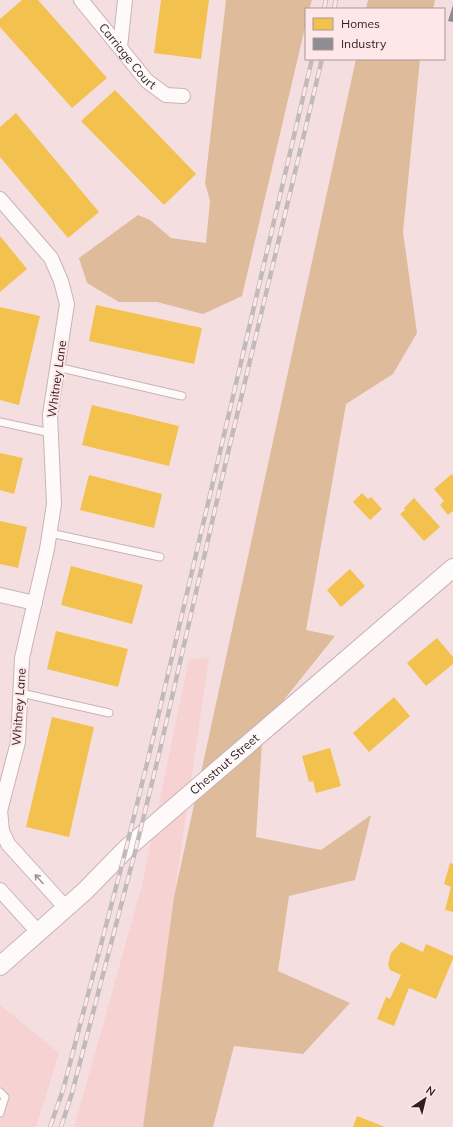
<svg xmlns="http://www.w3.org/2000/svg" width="453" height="1127" viewBox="0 0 453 1127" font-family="Mulish,sans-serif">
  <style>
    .built { fill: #f7d2d3 }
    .forest { fill: #ddbb9b }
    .homes { fill: #f2c14e }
    .industry { fill: #8d8d92 }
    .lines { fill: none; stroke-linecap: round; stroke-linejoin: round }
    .service-casing { stroke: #c8b4b5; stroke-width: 9 }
    .minor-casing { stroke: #c8b4b5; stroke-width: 16 }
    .tertiary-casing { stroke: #c8b4b5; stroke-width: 20 }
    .service { stroke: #fefafa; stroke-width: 7 }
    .minor { stroke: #fefafa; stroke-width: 14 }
    .tertiary { stroke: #fefafa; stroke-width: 18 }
    .rail-casing { stroke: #c1babb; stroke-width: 4.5 }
    .rail { stroke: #fee7e8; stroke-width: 3; stroke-dasharray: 9; stroke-linecap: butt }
    .oneway { stroke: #a29798 }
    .labels { text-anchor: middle; stroke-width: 4; stroke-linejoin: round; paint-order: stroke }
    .street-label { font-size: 12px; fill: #321e20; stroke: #fee7e8 }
  </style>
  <rect width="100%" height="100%" fill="#f5dedf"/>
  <g class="built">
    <path d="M209,658L174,897L143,1127H74L80,1107L142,885L189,659Z"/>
    <path d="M0,1005L59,1053L36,1127H0Z"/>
  </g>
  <g class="forest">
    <path d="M226,0H312L309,9H306V23L242,296L203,314L157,302H119L87,283L79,258L138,215L150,220L171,238L206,243L210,201L205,183Z"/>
    <path d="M368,0H435L433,9H366Z"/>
    <path d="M356,59H420L403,232L417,333L393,374L346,404L306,630L335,636L263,726L256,837L321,850L371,815L355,880L289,896L278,971L350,1003L303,1054L234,1046L213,1127H143L174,897Z"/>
  </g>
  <g class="homes">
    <path d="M22,0H38L107,78L72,108L0,27V19Z"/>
    <path d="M161,0H209L201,59L154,53Z"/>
    <path d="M115,90L196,174L164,205L81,121Z"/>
    <path d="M16,113L99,212L68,238L0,157V127Z"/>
    <path d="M0,236L27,269L0,292Z"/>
    <path d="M96,305L202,328L194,364L89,341Z"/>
    <path d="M0,307L40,316L19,405L0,400Z"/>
    <path d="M92,405L179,426L169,466L82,445Z"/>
    <path d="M0,453L23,458L14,494L0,490Z"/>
    <path d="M452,474L453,476V511L448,515L440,505L444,501L434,489Z"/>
    <path d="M89,475L162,494L154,528L80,510Z"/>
    <path d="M362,493L368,499L371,497L382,509L370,520L353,502Z"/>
    <path d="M414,498L440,527L424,541L400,514L405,510L404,508Z"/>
    <path d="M0,521L27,527L18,568L0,564Z"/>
    <path d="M71,566L143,585L132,624L61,605Z"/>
    <path d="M350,569L365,586L341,607L327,590Z"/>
    <path d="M56,631L128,649L118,687L47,669Z"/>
    <path d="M437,638L453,657V664L426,686L407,663Z"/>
    <path d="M394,697L410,716L369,752L353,733Z"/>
    <path d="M52,717L94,727L69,837L26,827Z"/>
    <path d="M330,748L341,786L316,793L313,781L309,782L302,756Z"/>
    <path d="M450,863L453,864V912L445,910L451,887L444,884Z"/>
    <path d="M401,942L423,952L426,944L453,956V959L436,999L409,988L394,1026L377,1019L386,997L390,999L401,975L390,970L388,965L391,953Z"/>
    <path d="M357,1116L385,1127H353Z"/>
  </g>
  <path class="industry" d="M453,5V22L448,21Z"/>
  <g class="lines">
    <g class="service-casing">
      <g id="service">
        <path d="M57,367L182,396"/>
        <path d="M0,422L51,433"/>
        <path d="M50,533L160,557"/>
        <path d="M21,693L109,713"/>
        <path d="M0,1092L5,1097L0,1113"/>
      </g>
    </g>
    <g class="minor-casing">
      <g id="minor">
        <path id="s1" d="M81,0L147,81L166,95L183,96"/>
        <path d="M120,47L125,0"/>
        <path d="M0,199L51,258L61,281L67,304L50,415L54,504L47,549L22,658L18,742L0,811"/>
        <path d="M0,595L35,603"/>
        <path d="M0,810L2,831L8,844L66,908"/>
        <path d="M0,890L38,932"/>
      </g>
    </g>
    <g class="tertiary-casing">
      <g id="tertiary">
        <path id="s2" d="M0,966L85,891L126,849L453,568"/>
      </g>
    </g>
    <use href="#service" class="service"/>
    <use href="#minor" class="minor"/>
    <use href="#tertiary" class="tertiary"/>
    <g class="rail-casing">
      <g id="rail">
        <path d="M324,9L326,0"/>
        <path d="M334,9L336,0"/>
        <path d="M50,1127L63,1090L126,849L150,751L312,59"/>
        <path d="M61,1127L72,1093L135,852L159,754L227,457L322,59"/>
      </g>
    </g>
    <use href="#rail" class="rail"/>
  </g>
  <defs><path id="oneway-shaft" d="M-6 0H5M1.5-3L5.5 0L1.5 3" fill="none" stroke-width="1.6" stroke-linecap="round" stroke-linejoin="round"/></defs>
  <use class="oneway" href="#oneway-shaft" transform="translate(39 879) rotate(-132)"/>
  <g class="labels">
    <g class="street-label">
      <text dy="4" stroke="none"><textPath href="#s1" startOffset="73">Carriage Court</textPath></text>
      <text transform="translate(57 379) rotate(-82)" y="4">Whitney Lane</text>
      <text transform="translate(19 707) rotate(-86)" y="4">Whitney Lane</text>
      <text dy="4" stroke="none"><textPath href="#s2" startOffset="302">Chestnut Street</textPath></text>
    </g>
  </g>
  <rect x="305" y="8" width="140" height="52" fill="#fee7e8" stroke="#ac9798"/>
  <rect x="313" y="18" width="20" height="12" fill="#f2c14e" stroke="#ac9798"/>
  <text x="341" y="28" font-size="12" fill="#321e20">Homes</text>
  <rect x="313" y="38" width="20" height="12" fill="#8d8d92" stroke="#ac9798"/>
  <text x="341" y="48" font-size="12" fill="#321e20">Industry</text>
  <g transform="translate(425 1099) rotate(35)" stroke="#fee7e8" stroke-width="3" paint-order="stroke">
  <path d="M0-3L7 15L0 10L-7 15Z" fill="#321e20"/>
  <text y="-6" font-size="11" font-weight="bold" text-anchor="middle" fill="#321e20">N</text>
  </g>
</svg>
